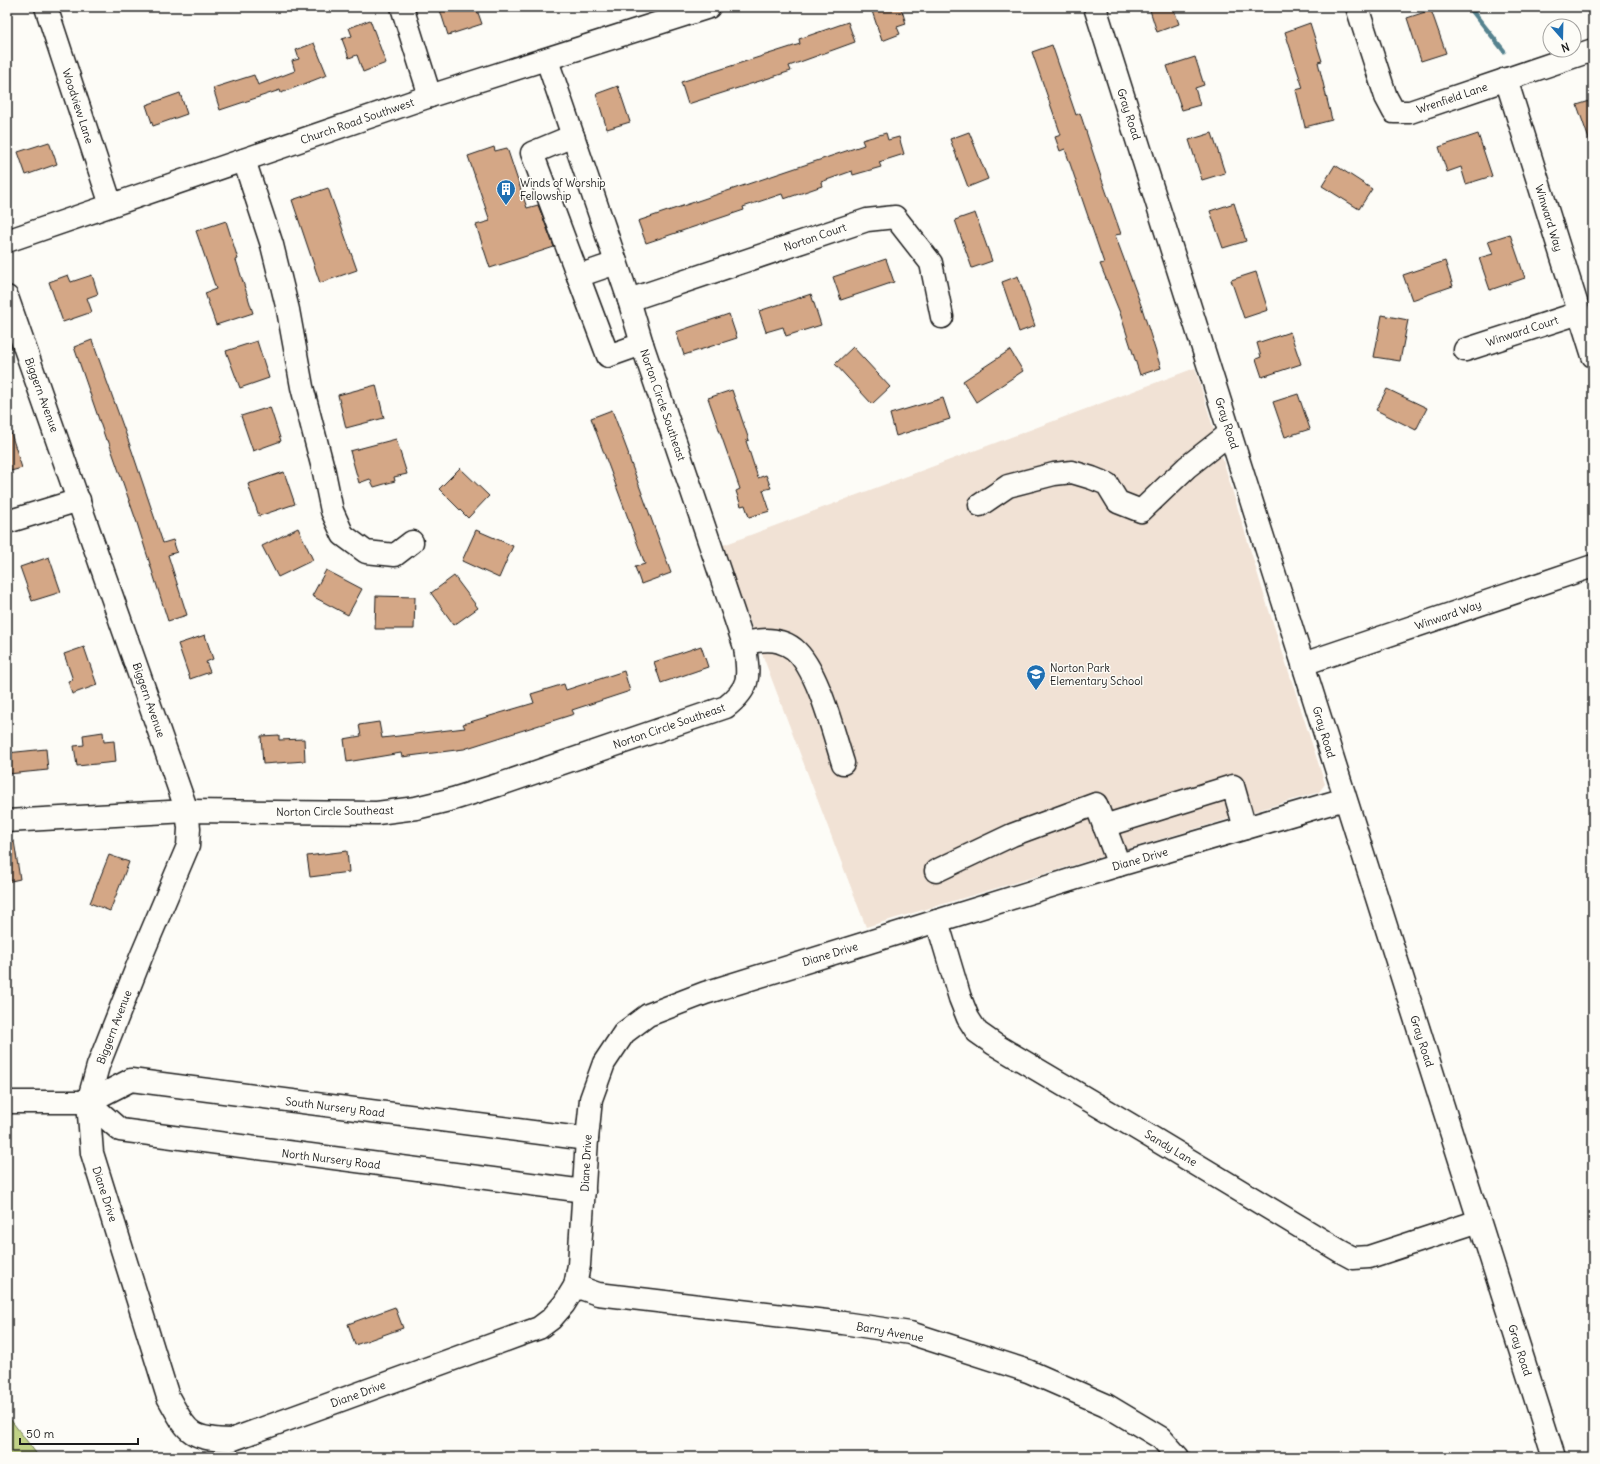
<svg xmlns="http://www.w3.org/2000/svg" width="1600" height="1464" viewBox="0 0 1600 1464" font-family="Delius,sans-serif">
  <style>
    .built { fill: #f1e2d5 }
    .green { fill: #c1d287; stroke: #6e7752 }
    .lines { fill: none; stroke-linecap: round; stroke-linejoin: round }
    .stream { stroke: #55828e; stroke-width: 4.5 }
    .building { fill: #d4a786; stroke: #1c1c1c }
    .minor-casing { stroke: #1c1c1c; stroke-width: 25 }
    .minor { stroke: #fdfcf7; stroke-width: 22 }
    .labels { text-anchor: middle; stroke-width: 3; stroke-linejoin: round; paint-order: stroke }
    .street-label { font-size: 11px; fill: #1c1c1c; stroke: #fdfcf7 }
    .poi-label { font-size: 11px; fill: #1c1c1c; stroke: #fdfcf7; text-anchor: start }
  </style>
  <rect width="100%" height="100%" fill="#fdfcf7"/>
  <filter id="ink" filterUnits="userSpaceOnUse"><feTurbulence type="fractalNoise" baseFrequency=".025" numOctaves="2"/><feDisplacementMap in="SourceGraphic" scale="8" xChannelSelector="R" yChannelSelector="G"/><feConvolveMatrix kernelMatrix="1 2 1 2 8 2 1 2 1" color-interpolation-filters="sRGB"/></filter>
  <g filter="url(#ink)">
    <path class="built" d="M1195,368L1265,598L1325,784L1319,792L866,927L721,546Z"/>
    <path class="green" d="M7,1415L39,1457H7Z"/>
    <g class="lines">
      <path class="stream" d="M1469,7L1504,51"/>
    </g>
    <g class="building">
      <path d="M439,7H476L482,24L448,35Z"/>
      <path d="M883,7H901L906,24L897,27L900,34L882,41L872,11Z"/>
      <path d="M1149,7H1173L1179,24L1157,32Z"/>
      <path d="M1431,10L1446,53L1421,61L1407,18Z"/>
      <path d="M370,20L386,63L363,72L357,55L349,58L342,39L352,36L349,28Z"/>
      <path d="M848,22L855,42L789,66L791,71L688,104L681,82L800,44L799,39Z"/>
      <path d="M1310,23L1322,61L1318,62L1332,120L1305,127L1296,90L1303,88L1285,32Z"/>
      <path d="M314,43L327,75L281,93L280,90L220,110L213,88L254,75L258,85L295,71L292,61L299,59L296,50Z"/>
      <path d="M1052,45L1076,115L1080,113L1101,177L1121,234L1115,235L1141,305L1161,368L1140,375L1120,313L1100,264L1104,263L1065,149L1060,151L1055,137L1061,135L1032,52Z"/>
      <path d="M1195,57L1204,85L1195,88L1200,105L1182,110L1167,66Z"/>
      <path d="M618,86L630,122L607,129L596,94Z"/>
      <path d="M180,93L187,114L153,126L146,105Z"/>
      <path d="M1593,100V145H1591L1577,105Z"/>
      <path d="M969,132L988,179L968,187L950,139Z"/>
      <path d="M886,133L888,140L899,137L904,154L879,162L881,167L853,175L852,171L821,182L822,186L784,199L782,194L743,207L744,210L646,243L638,221L864,145L862,140Z"/>
      <path d="M1212,133L1225,173L1202,180L1189,140Z"/>
      <path d="M1478,134L1492,176L1466,184L1461,167L1447,172L1439,147Z"/>
      <path d="M49,142L57,164L26,175L18,152Z"/>
      <path d="M494,147L495,151L507,148L527,208L538,205L554,247L490,268L476,225L490,221L468,156Z"/>
      <path d="M1335,165L1372,189L1359,209L1322,186Z"/>
      <path d="M328,188L357,270L320,283L292,200Z"/>
      <path d="M1234,203L1246,241L1223,248L1210,211Z"/>
      <path d="M975,213L992,261L972,268L955,220Z"/>
      <path d="M226,221L238,259L236,260L253,313L216,325L205,293L216,289L196,231Z"/>
      <path d="M1510,234L1525,278L1490,290L1479,258L1493,254L1488,241Z"/>
      <path d="M886,259L894,282L841,300L833,277Z"/>
      <path d="M1445,261L1453,286L1412,300L1403,275Z"/>
      <path d="M1256,272L1268,310L1244,318L1231,280Z"/>
      <path d="M68,275L71,282L92,275L98,294L87,298L92,312L63,322L49,282Z"/>
      <path d="M1018,276L1035,326L1019,332L1002,282Z"/>
      <path d="M811,294L821,325L786,336L783,327L766,332L759,311Z"/>
      <path d="M729,314L737,338L684,355L676,332Z"/>
      <path d="M1382,315L1408,320L1400,361L1374,357Z"/>
      <path d="M1290,332L1301,364L1262,377L1256,359L1261,357L1257,343Z"/>
      <path d="M92,340L132,451L163,543L173,540L177,552L168,555L187,615L168,621L137,523L108,440H106L74,347Z"/>
      <path d="M257,341L269,378L240,388L226,351Z"/>
      <path d="M853,347L890,387L872,404L835,364Z"/>
      <path d="M1010,350L1023,371L976,402L963,381Z"/>
      <path d="M376,385L384,418L346,428L338,395Z"/>
      <path d="M1387,389L1427,408L1416,430L1376,410Z"/>
      <path d="M732,390L749,440L746,441L758,478L766,475L771,488L763,490L770,511L749,517L745,505L741,506L736,491L740,489L708,398Z"/>
      <path d="M1298,394L1310,429L1285,437L1273,402Z"/>
      <path d="M943,398L950,419L896,436L890,414Z"/>
      <path d="M270,407L281,441L253,451L241,416Z"/>
      <path d="M612,410L629,455H628L671,573L641,584L635,567L645,564L591,418Z"/>
      <path d="M10,430L22,468L7,472V431Z"/>
      <path d="M396,439L407,474L394,477L395,481L374,487L370,479L359,483L350,451Z"/>
      <path d="M460,468L489,496L468,518L439,489Z"/>
      <path d="M284,472L295,504L259,516L248,484Z"/>
      <path d="M298,528L313,560L278,577L262,546Z"/>
      <path d="M476,530L513,546L499,578L462,561Z"/>
      <path d="M49,557L61,592L32,601L20,567Z"/>
      <path d="M326,570L362,589L348,615L312,596Z"/>
      <path d="M454,576L478,608L454,625L431,593Z"/>
      <path d="M376,596L415,597L414,629H375Z"/>
      <path d="M205,635L213,659L206,662L210,672L190,679L178,644Z"/>
      <path d="M701,646L708,667L661,683L654,662Z"/>
      <path d="M84,647L97,685L72,694L68,681L73,680L64,654Z"/>
      <path d="M624,671L630,691L572,710L574,714L464,749L402,757L401,753L347,762L344,739L361,736L359,725L379,722L382,738L465,728L463,724L534,703L531,694L564,684L566,690Z"/>
      <path d="M103,732L104,742L114,741L116,762L77,766L74,746L84,745L83,735Z"/>
      <path d="M279,735V740L304,739L305,761L263,764L261,736Z"/>
      <path d="M46,749L48,770L8,774L7,753Z"/>
      <path d="M14,841L20,879L7,882V842Z"/>
      <path d="M347,851L349,872L310,877L307,856Z"/>
      <path d="M109,855L129,862L110,911L90,903Z"/>
      <path d="M395,1307L403,1328L355,1345L348,1324Z"/>
    </g>
    <g class="lines">
      <g class="minor-casing">
        <g id="minor">
          <path d="M46,7L111,205"/>
          <path d="M402,7L430,96"/>
          <path d="M1095,7L1554,1457"/>
          <path d="M1357,7L1386,97L1394,112H1410L1593,50"/>
          <path d="M1506,79L1593,356"/>
          <path d="M573,136L532,153L578,276L616,263"/>
          <path d="M244,160L272,245L288,310L302,387L324,472L332,511L343,535L366,552L395,555L412,542"/>
          <path d="M7,241L430,96L709,7"/>
          <path d="M578,276L608,356L642,344"/>
          <path d="M7,297L187,811L189,828L188,846L141,957L98,1066L88,1102L92,1153L168,1397C188,1432 188,1439 231,1440L522,1334L539,1328L551,1319L564,1304L575,1286L579,1265L587,1139L591,1099L604,1063L624,1033L648,1015L705,993L937,921L1119,865L1345,799"/>
          <path d="M629,300L867,220L895,217L931,263L942,317"/>
          <path d="M1465,350L1579,313"/>
          <path d="M980,505L1008,486L1054,474L1072,472L1092,478L1107,484L1118,502L1141,511L1187,467L1230,433"/>
          <path d="M7,522L79,500"/>
          <path d="M744,643C755,641 769,638 780,642C784,643 790,646 794,649C818,669 833,732 843,763"/>
          <path d="M1303,664L1593,566"/>
          <path d="M7,821L187,811L377,813L416,808L453,799L498,785L726,707C751,687 749,677 745,647L642,344L629,300L547,60"/>
          <path d="M1104,826L1233,786L1245,828"/>
          <path d="M936,871L1012,835L1096,804L1119,865"/>
          <path d="M937,921L960,998L968,1018L977,1032L994,1044L1141,1131L1340,1251L1353,1258L1369,1257L1479,1221"/>
          <path d="M7,1102H88L131,1080L587,1139"/>
          <path d="M88,1102L120,1130L584,1191"/>
          <path d="M575,1286L598,1294L843,1323L910,1333L1028,1371L1106,1405L1161,1438L1178,1457"/>
        </g>
      </g>
      <use href="#minor" class="minor"/>
    </g>
  </g>
  <defs>
    <g id="building-pin" transform="scale(1)"><path d="M0 17L-7.5 6A9.5 9.5 0 1 1 7.5 6Z" fill="#1f6fb2" stroke="#fdfcf7"/><path d="M-4-6H4V6H1V3H-1V6H-4ZM-2.5-4.3h1.7v1.8h-1.7ZM.8-4.3h1.7v1.8H.8ZM-2.5-1h1.7V.8h-1.7ZM.8-1h1.7V.8H.8Z" fill="#fff"/></g>
    <g id="school-pin" transform="scale(1)"><path d="M0 17L-7.5 6A9.5 9.5 0 1 1 7.5 6Z" fill="#1f6fb2" stroke="#fdfcf7"/><path d="M0-5L7-2L0 1L-7-2ZM-4 1L0 2.5L4 1V4Q0 6-4 4Z" fill="#fff"/></g>
  </defs>
  <g fill-rule="evenodd">
    <use href="#building-pin" x="506" y="189"/>
    <use href="#school-pin" x="1036" y="674"/>
  </g>
  <g class="labels">
    <g class="street-label">
      <text transform="translate(1452 98) rotate(-19)" y="4">Wrenfield Lane</text>
      <text transform="translate(78 106) rotate(72)" y="4">Woodview Lane</text>
      <text transform="translate(1129 114) rotate(72)" y="4">Gray Road</text>
      <text transform="translate(357 121) rotate(-19)" y="4">Church Road Southwest</text>
      <text transform="translate(1549 218) rotate(73)" y="4">Winward Way</text>
      <text transform="translate(815 237) rotate(-19)" y="4">Norton Court</text>
      <text transform="translate(1522 331) rotate(-18)" y="4">Winward Court</text>
      <text transform="translate(42 395) rotate(70)" y="4">Biggern Avenue</text>
      <text transform="translate(663 405) rotate(71)" y="4">Norton Circle Southeast</text>
      <text transform="translate(1227 423) rotate(72)" y="4">Gray Road</text>
      <text transform="translate(1448 615) rotate(-19)" y="4">Winward Way</text>
      <text transform="translate(149 700) rotate(71)" y="4">Biggern Avenue</text>
      <text transform="translate(669 726) rotate(-19)" y="4">Norton Circle Southeast</text>
      <text transform="translate(1324 732) rotate(73)" y="4">Gray Road</text>
      <text transform="translate(335 811) rotate(-1)" y="4">Norton Circle Southeast</text>
      <text transform="translate(1140 859) rotate(-16)" y="4">Diane Drive</text>
      <text transform="translate(830 954) rotate(-17)" y="4">Diane Drive</text>
      <text transform="translate(114 1027) rotate(-69)" y="4">Biggern Avenue</text>
      <text transform="translate(1422 1041) rotate(72)" y="4">Gray Road</text>
      <text transform="translate(335 1107) rotate(7)" y="4">South Nursery Road</text>
      <text transform="translate(1171 1148) rotate(31)" y="4">Sandy Lane</text>
      <text transform="translate(331 1159) rotate(7)" y="4">North Nursery Road</text>
      <text transform="translate(586 1163) rotate(-87)" y="4">Diane Drive</text>
      <text transform="translate(105 1194) rotate(72)" y="4">Diane Drive</text>
      <text transform="translate(890 1332) rotate(10)" y="4">Barry Avenue</text>
      <text transform="translate(1520 1350) rotate(72)" y="4">Gray Road</text>
      <text transform="translate(358 1394) rotate(-20)" y="4">Diane Drive</text>
    </g>
    <g class="poi-label">
      <text x="520" y="187">Winds of Worship<tspan x="520" dy="13">Fellowship</tspan></text>
      <text x="1050" y="672">Norton Park<tspan x="1050" dy="13">Elementary School</tspan></text>
    </g>
  </g>
  <rect width="1600" height="1464" fill="none" stroke="#fdfcf7" stroke-width="24"/>
  <rect x="12" y="12" width="1576" height="1440" fill="none" stroke="#1c1c1c" stroke-width="1.5" filter="url(#ink)"/>
  <g transform="translate(1562 38) rotate(160)"><circle r="19" fill="#fdfcf7" stroke="#a3a29f"/>
  <path d="M0-3L7 15L0 10L-7 15Z" fill="#1f6fb2"/>
  <text y="-6" font-size="11" font-weight="bold" text-anchor="middle" fill="#1c1c1c">N</text>
  </g>
  <path d="M20 1438v6h118v-6" fill="none" stroke="#1c1c1c" stroke-width="2"/>
  <text x="26" y="1438" font-size="12" fill="#1c1c1c" stroke="#fdfcf7" stroke-width="3" paint-order="stroke">50 m</text>
</svg>
